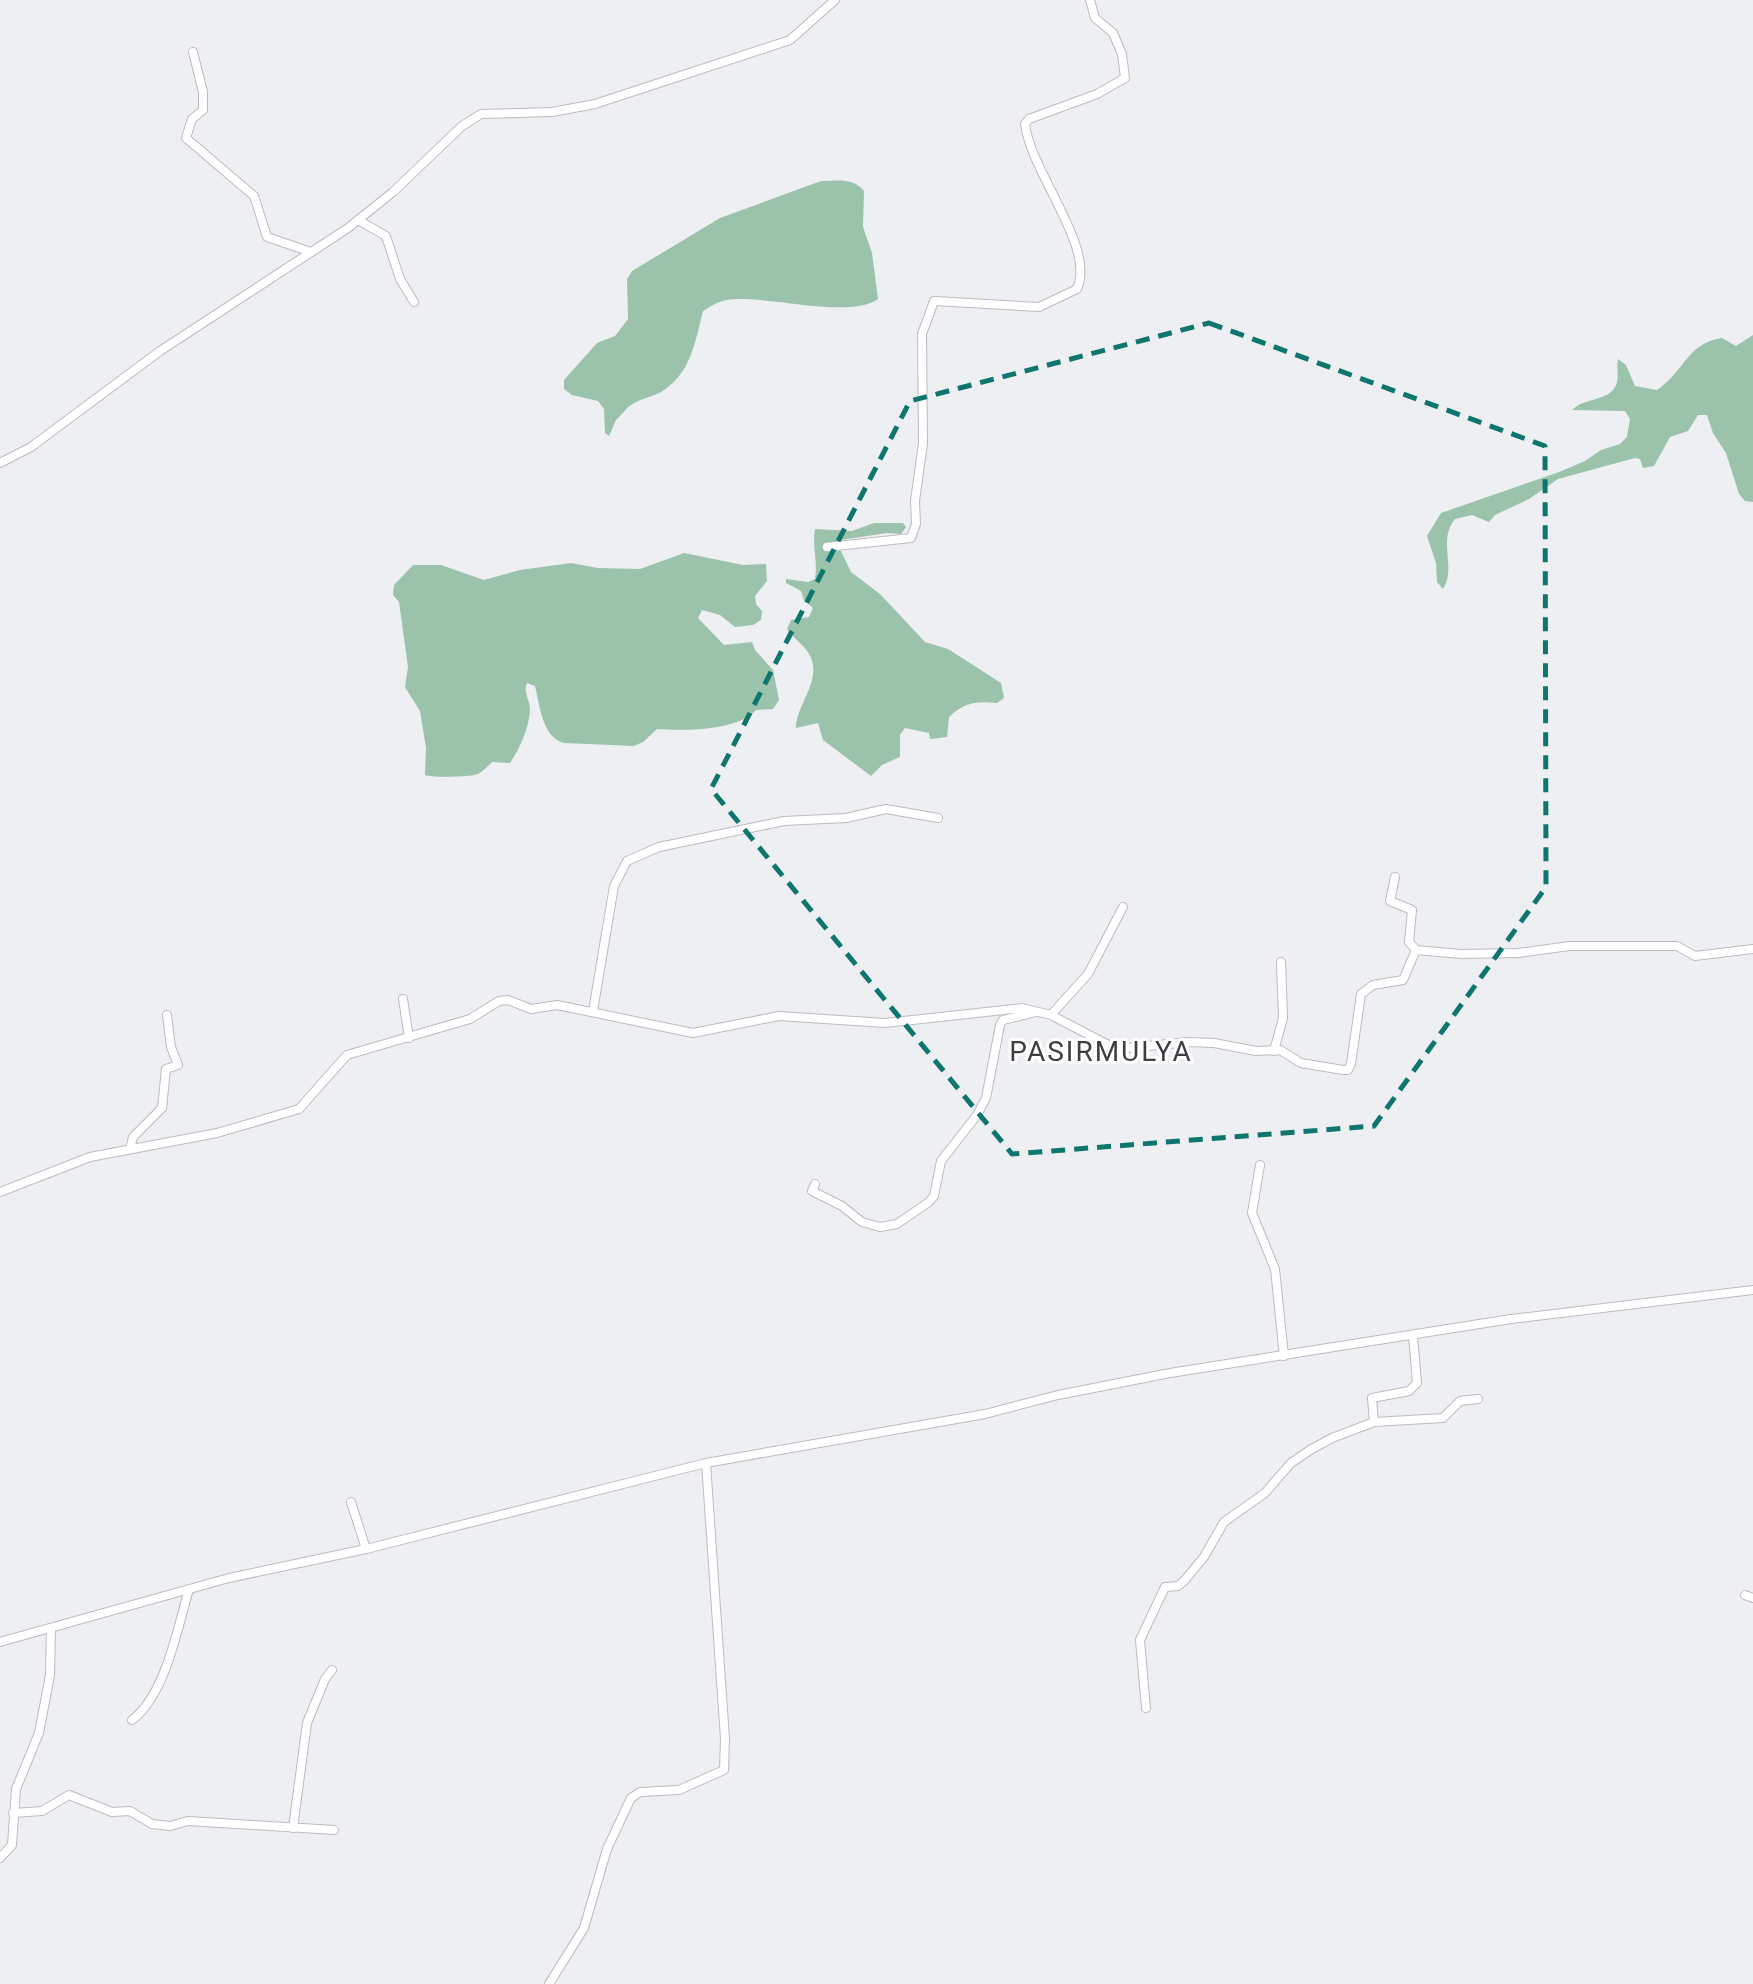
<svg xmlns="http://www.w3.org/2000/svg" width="1753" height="1984" viewBox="0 0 1753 1984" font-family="Roboto,sans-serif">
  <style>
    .forest { fill: #9bc3ab }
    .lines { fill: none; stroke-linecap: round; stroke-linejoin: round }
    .minor-casing { stroke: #bbbcc1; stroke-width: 10 }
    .minor { stroke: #fff; stroke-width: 8 }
    .marked { fill: none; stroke: #0f766e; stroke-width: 5; stroke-dasharray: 14 9; stroke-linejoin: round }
    .labels { text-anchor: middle; stroke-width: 6; stroke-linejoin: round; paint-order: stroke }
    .quarter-label { font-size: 28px; letter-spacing: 2px; fill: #3e3f42; stroke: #fff }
  </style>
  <rect width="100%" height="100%" fill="#eeeff3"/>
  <g class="forest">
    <path d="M821,181C837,181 853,177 864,191L863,227L872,253L878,299C848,320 765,294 727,300C719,301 711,306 703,311C695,342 691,374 661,392C652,397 639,399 631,405C625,409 622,415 616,420L609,436L605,433L604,409L598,401L572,395L564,389V380L597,343L615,336L628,319L627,279L632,271L720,218Z"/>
    <path d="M1753,335V502L1745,501L1739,494L1726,453L1713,433L1707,415H1698L1688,431L1670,437L1654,466L1643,468L1640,459L1635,458L1558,479L1529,499L1495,515L1489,522L1472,515L1455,519C1437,541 1457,567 1443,589L1437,582L1436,563L1427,536L1441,513L1559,472L1585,461L1601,450L1620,444L1627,437L1630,419L1625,411L1572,410C1583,398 1608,401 1615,387C1620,379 1616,368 1618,359L1626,365L1635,386L1657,390C1687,369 1686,344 1722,338L1736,346Z"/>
    <path d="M874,523H903L906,527L901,534L887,533L841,540L838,545L851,572L880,594L925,642L948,649L1001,683L1004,698L997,703C976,701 965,702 949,717L947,737L930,739L929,733L905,728L900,735V757L882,765L871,776L823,740L818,723L796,728C796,704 824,679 809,654C805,646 793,638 787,629L791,620L809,617L813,608L804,600L801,591L786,583V579L808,582L815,579C818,561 812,548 815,529L852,531Z"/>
    <path d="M684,553L743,565L766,564L767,581L755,596L756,604L762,611L761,620L753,625L735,627L720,615L702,610L698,618L724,645L752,642L755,650L773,670L779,700L773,709L756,710C738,731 683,731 657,729L643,742L634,746L564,743C542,737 540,706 535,686L527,683C523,693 530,699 530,710C529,728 520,748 510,763L492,762C488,766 483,771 478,774C470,777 433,778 425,775L426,748L420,711L405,687L408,667L399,602L393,595L394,585L413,565H441L484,580L520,570L571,563L598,568L640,569Z"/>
  </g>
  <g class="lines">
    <g class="minor-casing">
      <g id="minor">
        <path d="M193,52L203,92V110L192,119L186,138L254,196L267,237L311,252"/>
        <path d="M358,220L386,236L400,279L414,302"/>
        <path d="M0,463L31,447L160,351L348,228L393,192L462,126L481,114L552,112L595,104L790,40L835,0"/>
        <path d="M827,547L911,538L916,524L915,501L923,443L922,334L934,301L1039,307L1077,289C1096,247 1031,173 1025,124L1029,119L1097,94L1125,78L1122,54L1113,33L1095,18L1090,0"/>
        <path d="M1395,877L1390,901L1412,910L1409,942L1416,950"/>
        <path d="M403,999L409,1038"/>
        <path d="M593,1011L614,886L627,861L659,847L784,821L846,818L886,809L938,818"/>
        <path d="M1051,1015L1088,974L1123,907"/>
        <path d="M1274,1051L1283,1018L1281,962"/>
        <path d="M130,1149L133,1137L162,1108L166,1069L178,1065L171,1047L167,1015"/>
        <path d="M1260,1165L1252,1213L1275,1269L1284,1356"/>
        <path d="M815,1184L812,1191L842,1206L862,1222L880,1227L897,1224L929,1202L934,1196L941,1161L977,1115L986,1098L1000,1025L1003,1020L1036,1012"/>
        <path d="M0,1192L90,1157L217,1133L299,1109L347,1055L470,1019L499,1001L508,1000L531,1009L557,1005L693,1033L779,1016L885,1023L1022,1008L1051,1015L1116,1049L1189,1042L1214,1043L1256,1051L1280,1050L1301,1063L1343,1070H1348L1351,1064L1361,994L1373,985L1403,980L1416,950L1461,954L1518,953L1569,946H1677L1695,956L1753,949"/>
        <path d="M1374,1422L1372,1398L1409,1391L1417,1383L1413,1335"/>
        <path d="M351,1502L366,1549"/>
        <path d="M1745,1595L1753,1598"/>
        <path d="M0,1642L229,1578L366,1549L706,1463L985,1414L1058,1395L1170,1373L1511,1319L1753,1290"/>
        <path d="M1146,1708L1140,1640L1165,1587L1178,1586L1184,1581L1204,1557L1224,1522L1265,1493L1291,1463L1310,1450L1332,1438L1374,1422L1443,1418L1460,1401L1478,1399"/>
        <path d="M132,1720C165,1696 178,1627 189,1589"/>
        <path d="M13,1813L42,1811L69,1795L112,1812L130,1811L152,1824L170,1826L188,1821L334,1830"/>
        <path d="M293,1828L307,1723L325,1679L332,1670"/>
        <path d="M0,1858L12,1845L16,1789L39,1733L50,1675L51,1628"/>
        <path d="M549,1984L584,1928L607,1849L631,1798L640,1792L679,1790L724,1770L725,1739L706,1463"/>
      </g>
    </g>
    <use href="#minor" class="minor"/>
  </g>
  <path class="marked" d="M1209,323L1545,446L1546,887L1374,1126L1012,1154L711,789L910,401Z"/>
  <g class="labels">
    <g class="quarter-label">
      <text x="1101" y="1061">PASIRMULYA</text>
    </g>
  </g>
</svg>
